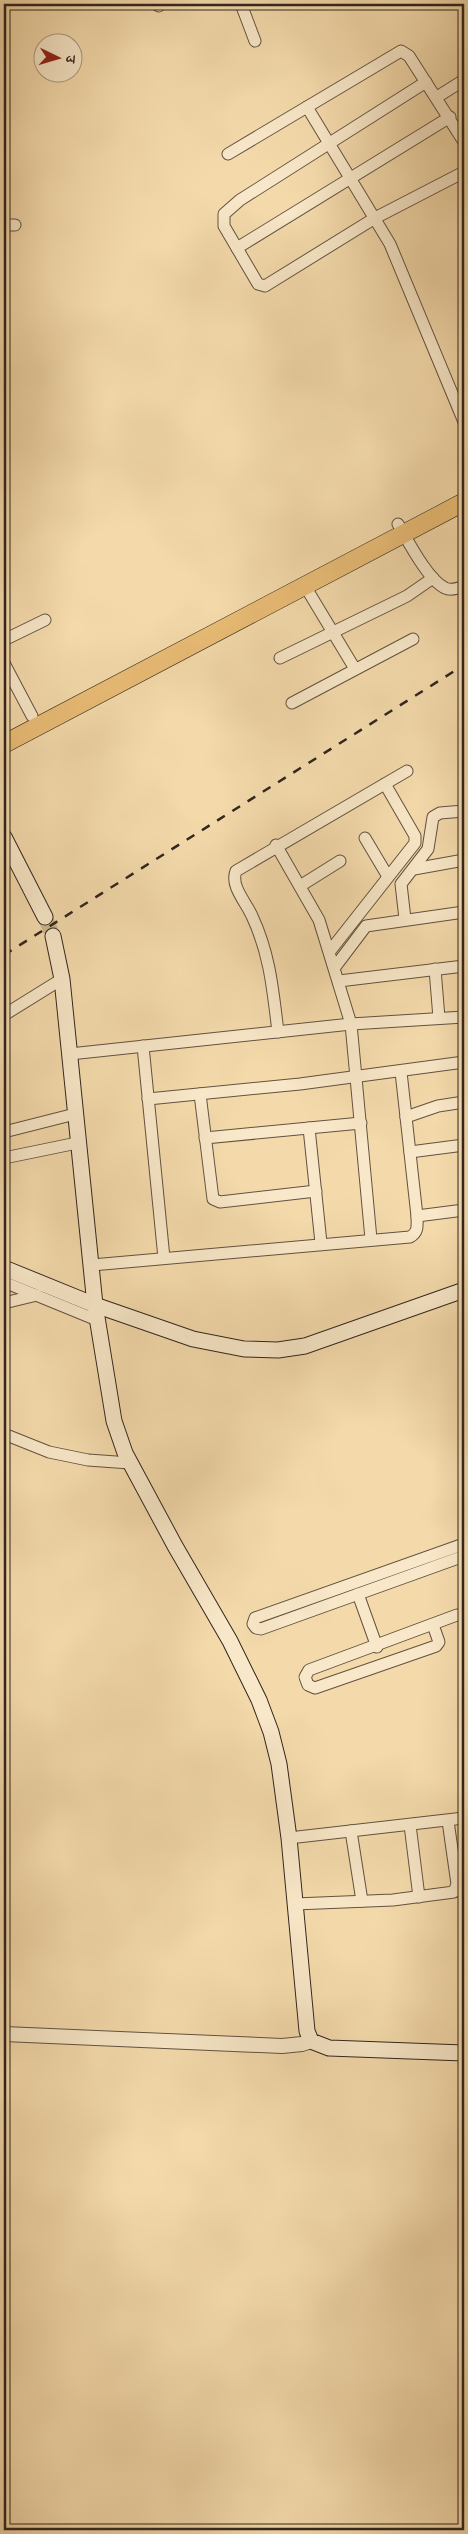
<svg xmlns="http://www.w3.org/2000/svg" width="468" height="2534" viewBox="0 0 468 2534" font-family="Vollkorn,'Noto Serif Devanagari',serif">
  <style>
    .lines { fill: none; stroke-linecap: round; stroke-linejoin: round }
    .secondary-tunnel { stroke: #cdb68f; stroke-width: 15; stroke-dasharray: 15 8; stroke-linecap: butt }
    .minor-casing { stroke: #615240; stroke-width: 13 }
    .tertiary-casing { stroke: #615240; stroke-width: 16 }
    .secondary-casing { stroke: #30251d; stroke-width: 17 }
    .trunk-casing { stroke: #30251d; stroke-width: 19 }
    .minor { stroke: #f8e7c8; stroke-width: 11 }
    .tertiary { stroke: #f8e7c8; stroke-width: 14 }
    .secondary { stroke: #f8e7c8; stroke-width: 15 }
    .trunk { stroke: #eabd76; stroke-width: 18 }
    .rail { stroke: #30251d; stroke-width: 2.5; stroke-dasharray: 9 9; stroke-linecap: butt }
  </style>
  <rect width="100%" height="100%" fill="#f4daab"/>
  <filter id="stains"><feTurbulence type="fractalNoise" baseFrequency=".004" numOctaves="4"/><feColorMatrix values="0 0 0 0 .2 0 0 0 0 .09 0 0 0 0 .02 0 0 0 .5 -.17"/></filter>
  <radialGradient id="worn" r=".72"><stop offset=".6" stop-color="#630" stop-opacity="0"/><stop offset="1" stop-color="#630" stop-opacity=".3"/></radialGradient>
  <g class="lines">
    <path class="secondary-tunnel" d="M45,917L53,936"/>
    <g class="minor-casing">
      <g id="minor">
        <path d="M156,4L159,6"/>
        <path d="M241,4L255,41"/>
        <path d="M426,82L240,200L224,214V226L258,284L265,286L375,218L464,172"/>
        <path d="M437,97L464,80"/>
        <path d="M307,107L390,244L464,422"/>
        <path d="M228,154L401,51L409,56L464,142"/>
        <path d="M4,225H15"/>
        <path d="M237,248L450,117"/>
        <path d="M398,524C408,541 428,580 445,588C451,591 459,588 464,586"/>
        <path d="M305,586L355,669"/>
        <path d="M4,640L45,620"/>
        <path d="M280,658L407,596L433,578"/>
        <path d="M4,663L32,716"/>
        <path d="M292,703L413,639"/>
        <path d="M365,838L387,875"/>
        <path d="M276,845L319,920L351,1024L371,1239"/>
        <path d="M414,869L464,860"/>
        <path d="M300,886L340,861"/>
        <path d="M405,919L401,884L428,849L433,817L440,813L464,811"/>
        <path d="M330,951L415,843V836L385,784"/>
        <path d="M335,967L366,926L464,912"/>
        <path d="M435,969L439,1018"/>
        <path d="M339,981L464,966"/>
        <path d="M4,1015L62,979"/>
        <path d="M278,1032C273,991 270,954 252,916C246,902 230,886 236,871L407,771"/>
        <path d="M143,1046L164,1258"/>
        <path d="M70,1054L351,1024L464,1017"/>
        <path d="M200,1094L213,1199L220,1202L316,1191"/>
        <path d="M148,1099L300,1084L464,1062"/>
        <path d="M406,1117L438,1106L464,1102"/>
        <path d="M309,1128L321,1243"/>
        <path d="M4,1132L75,1114"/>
        <path d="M205,1138L361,1123"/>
        <path d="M410,1152L464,1145"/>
        <path d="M4,1158L77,1143"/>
        <path d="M417,1216L464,1210"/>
        <path d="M92,1265L410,1237C419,1232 417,1225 417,1216L401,1072"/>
        <path d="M4,1282L97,1320"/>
        <path d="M4,1303L37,1295"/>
        <path d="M4,1434L49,1452L88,1460L130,1463"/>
        <path d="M464,1544L255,1618L253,1624L256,1628L261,1629L464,1556"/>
        <path d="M358,1594L377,1647"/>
        <path d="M433,1625L439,1642L436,1646L315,1688L308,1685L305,1677L309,1670L457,1615"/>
        <path d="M410,1825L419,1897"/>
        <path d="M351,1831L362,1901"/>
        <path d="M289,1838L464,1818"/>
        <path d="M295,1904L393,1900L454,1892L457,1884L448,1821"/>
      </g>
    </g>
    <g class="tertiary-casing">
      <path id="tertiary" d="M4,2034L282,2046L302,2044L311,2041"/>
    </g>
    <g class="secondary-casing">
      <g id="secondary">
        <path d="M4,837L45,917"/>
        <path d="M53,936L62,979L95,1305L114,1421L125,1453L175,1546L230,1641L259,1700L271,1732L279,1764L289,1838L307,2031L311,2041L329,2048L464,2053"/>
        <path d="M4,1268L95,1305L193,1339L244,1349L278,1350L305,1346L464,1290"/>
      </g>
    </g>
    <g class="trunk-casing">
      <path id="trunk" d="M4,744L464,502"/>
    </g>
    <use href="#minor" class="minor"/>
    <use href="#tertiary" class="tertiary"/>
    <use href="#secondary" class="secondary"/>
    <use href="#trunk" class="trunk"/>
    <path class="rail" d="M4,955L464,665"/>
  </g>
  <rect width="468" height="2534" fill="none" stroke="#f4daab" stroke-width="20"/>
  <rect x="5" y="5" width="458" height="2524" fill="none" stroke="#30251d" stroke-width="2.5"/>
  <rect x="10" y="10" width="448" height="2514" fill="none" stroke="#30251d"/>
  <g transform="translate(58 58) rotate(95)"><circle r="24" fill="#f8e7c8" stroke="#a89984"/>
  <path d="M0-4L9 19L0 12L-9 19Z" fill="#8f2418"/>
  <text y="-8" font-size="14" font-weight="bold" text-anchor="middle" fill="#30251d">उ</text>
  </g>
  <rect width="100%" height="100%" filter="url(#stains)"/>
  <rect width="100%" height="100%" fill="url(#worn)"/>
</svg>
